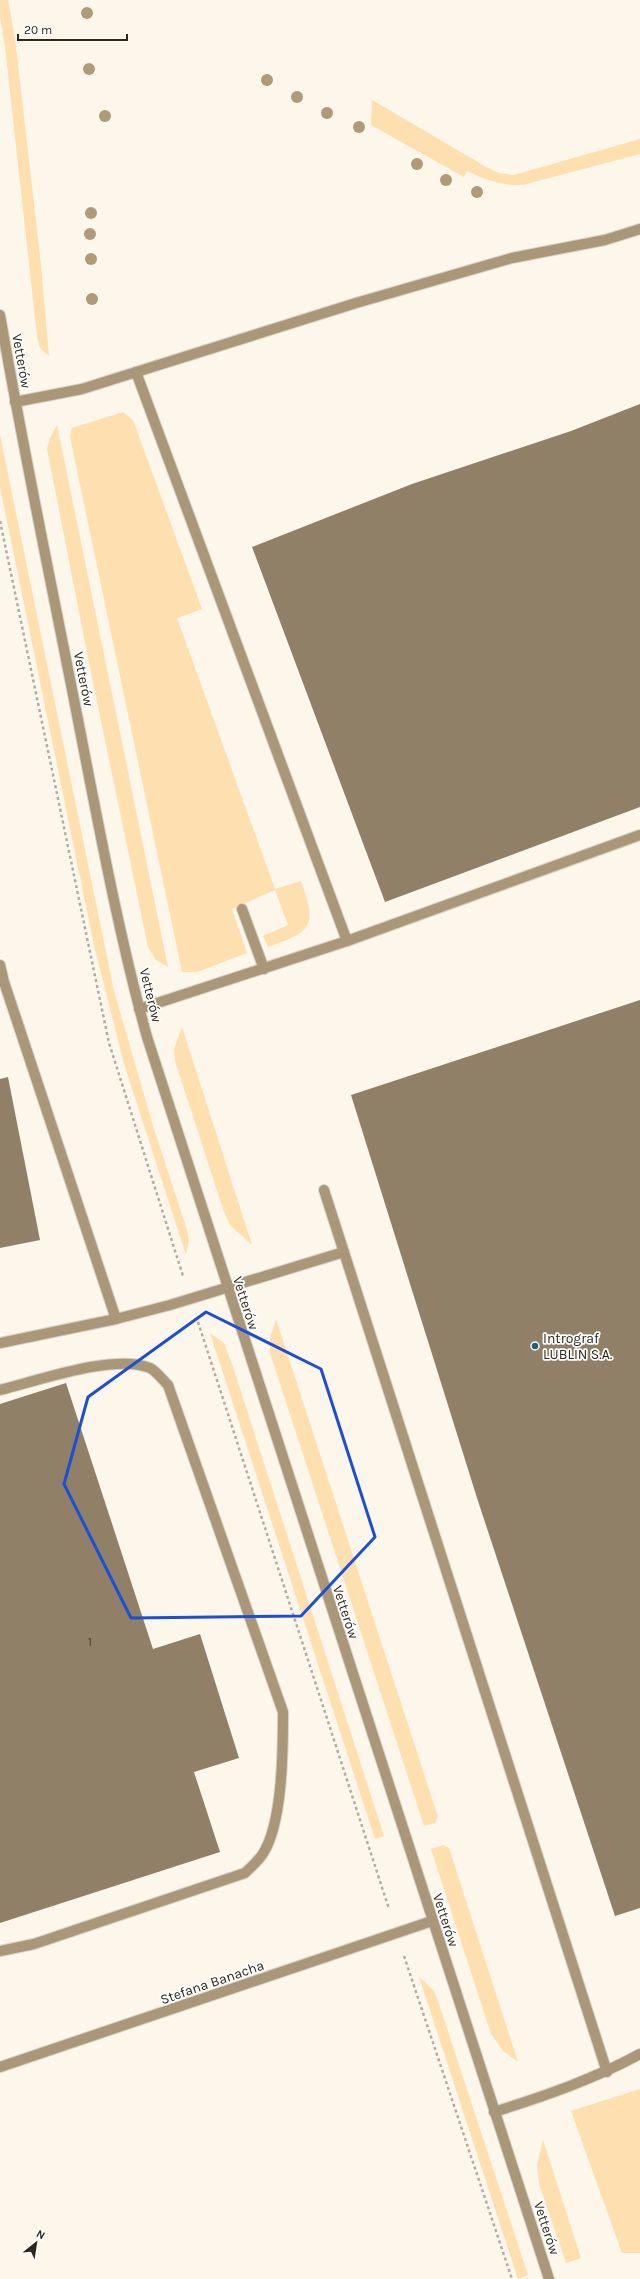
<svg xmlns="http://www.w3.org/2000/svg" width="640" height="2279" viewBox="0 0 640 2279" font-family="Karla,sans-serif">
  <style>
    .green { fill: #fedfaf }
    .building { fill: #908067 }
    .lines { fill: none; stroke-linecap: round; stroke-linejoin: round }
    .minor-casing { stroke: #d7d1c6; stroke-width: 12 }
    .path { stroke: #b3aca2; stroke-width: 2.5; stroke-dasharray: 3 3; stroke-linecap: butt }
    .minor { stroke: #aa9779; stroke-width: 10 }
    .tree { fill: #af9b78 }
    .marked { fill: none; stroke: #1d4ed8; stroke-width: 3; stroke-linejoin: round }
    .poi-dot { fill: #245f77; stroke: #fff; stroke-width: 1.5 }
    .labels { text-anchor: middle; stroke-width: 3.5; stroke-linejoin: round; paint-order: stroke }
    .number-label { font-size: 12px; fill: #453c2f }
    .street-label { font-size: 14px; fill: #2c261c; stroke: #fff }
    .poi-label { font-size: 14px; fill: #2c261c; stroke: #fff; text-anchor: start }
  </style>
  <rect width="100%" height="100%" fill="#fdf6eb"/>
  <g class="green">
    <path d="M0,0H8L15,38L41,265L49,356L40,348L37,336L5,47L0,17Z"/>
    <path d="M372,100L488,168L499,173L514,175L640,139V154L523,185C502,186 486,180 467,171L464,177L371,125Z"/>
    <path d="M123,412L133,420L202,609L177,618L275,889L301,881C317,926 313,931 268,947L263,936L288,925L275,890L232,909L247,953L197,972H182L70,437L72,428Z"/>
    <path d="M57,425L168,967L156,960L148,947L92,678L47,449L50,438Z"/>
    <path d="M0,435L114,991L154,1129L187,1230L189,1240L186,1255L124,1064L94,945L0,487Z"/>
    <path d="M182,1027L252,1245L230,1225L223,1209L175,1061L174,1049Z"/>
    <path d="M276,1319L438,1817L435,1823L424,1826L270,1353V1339Z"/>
    <path d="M210,1333L224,1343L234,1370L384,1836L375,1839Z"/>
    <path d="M443,1845L449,1848L518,2062L503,2051L491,2034L431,1849Z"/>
    <path d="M419,1977L434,1991L438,2001L528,2275L518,2279Z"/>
    <path d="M640,2089V2253H622L571,2111Z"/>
    <path d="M543,2140L581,2258L566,2263L539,2184L537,2165Z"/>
  </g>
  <g class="building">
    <path d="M640,404V807L385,902L252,547L412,484L571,431Z"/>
    <path d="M640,1000V1908L615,1916L477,1498L351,1095Z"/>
    <path d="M8,1077L40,1240L0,1248V1079Z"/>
    <path d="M66,1383L153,1649L200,1634L239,1758L194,1772L220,1852L0,1923V1404Z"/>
  </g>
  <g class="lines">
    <g class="minor-casing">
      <g id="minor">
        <path d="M0,315C23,449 51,582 77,715C98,822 118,932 147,1037L549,2279"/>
        <path d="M136,372L347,941"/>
        <path d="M15,402L82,389L356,303L512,258L605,240L640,229"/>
        <path d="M242,909L264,969"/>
        <path d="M0,965L4,982L116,1319"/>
        <path d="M139,1009L347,941L640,835"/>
        <path d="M324,1190L607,2072"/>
        <path d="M0,1343L116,1319L170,1305L344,1252"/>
        <path d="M0,1390C37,1381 115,1353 150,1368C156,1371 163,1380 168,1385L283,1712C283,1748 283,1825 262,1855C258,1861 251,1867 245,1873L34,1944L0,1951"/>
        <path d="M0,2067L432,1921"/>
        <path d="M494,2112C545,2096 594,2079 640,2054"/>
      </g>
    </g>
    <g class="path">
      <path d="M0,521L109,1043L183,1276"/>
      <path d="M198,1322L389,1909"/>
      <path d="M404,1956L512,2279"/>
    </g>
    <use href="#minor" class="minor"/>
  </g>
  <g class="tree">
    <circle cx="87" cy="13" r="6"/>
    <circle cx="89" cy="69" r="6"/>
    <circle cx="267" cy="80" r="6"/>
    <circle cx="297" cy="97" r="6"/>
    <circle cx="327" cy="113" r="6"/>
    <circle cx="105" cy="116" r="6"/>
    <circle cx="359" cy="127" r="6"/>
    <circle cx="417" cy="164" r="6"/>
    <circle cx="446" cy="180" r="6"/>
    <circle cx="477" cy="192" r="6"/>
    <circle cx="91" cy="213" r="6"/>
    <circle cx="90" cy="234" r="6"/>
    <circle cx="91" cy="259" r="6"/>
    <circle cx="92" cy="299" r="6"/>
  </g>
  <path class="marked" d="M206,1312L321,1369L375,1537L301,1616L131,1618L64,1484L88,1397Z"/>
  <circle class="poi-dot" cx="535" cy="1346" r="4"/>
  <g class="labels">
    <g class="number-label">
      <text x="90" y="1646">1</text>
    </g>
    <g class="street-label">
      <text transform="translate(22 361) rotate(80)" y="5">Vetterów</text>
      <text transform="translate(84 679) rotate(79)" y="5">Vetterów</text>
      <text transform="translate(151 995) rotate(76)" y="5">Vetterów</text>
      <text transform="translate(246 1303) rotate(72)" y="5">Vetterów</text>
      <text transform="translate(346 1612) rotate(72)" y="5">Vetterów</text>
      <text transform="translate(446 1920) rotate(72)" y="5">Vetterów</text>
      <text transform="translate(212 1982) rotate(-19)" y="5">Stefana Banacha</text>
      <text transform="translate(547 2228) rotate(72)" y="5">Vetterów</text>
    </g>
    <g class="poi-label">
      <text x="543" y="1343">Intrograf<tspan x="543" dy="16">LUBLIN S.A.</tspan></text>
    </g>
  </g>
  <g transform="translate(36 2243) rotate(30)" stroke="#ffffff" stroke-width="3" paint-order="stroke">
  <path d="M0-3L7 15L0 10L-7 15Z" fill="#2c261c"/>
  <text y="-6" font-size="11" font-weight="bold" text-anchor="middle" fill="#2c261c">N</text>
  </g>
  <path d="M18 34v6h109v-6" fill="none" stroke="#2c261c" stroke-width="2"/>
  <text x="24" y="34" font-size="12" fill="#2c261c" stroke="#ffffff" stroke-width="3" paint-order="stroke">20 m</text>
</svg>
